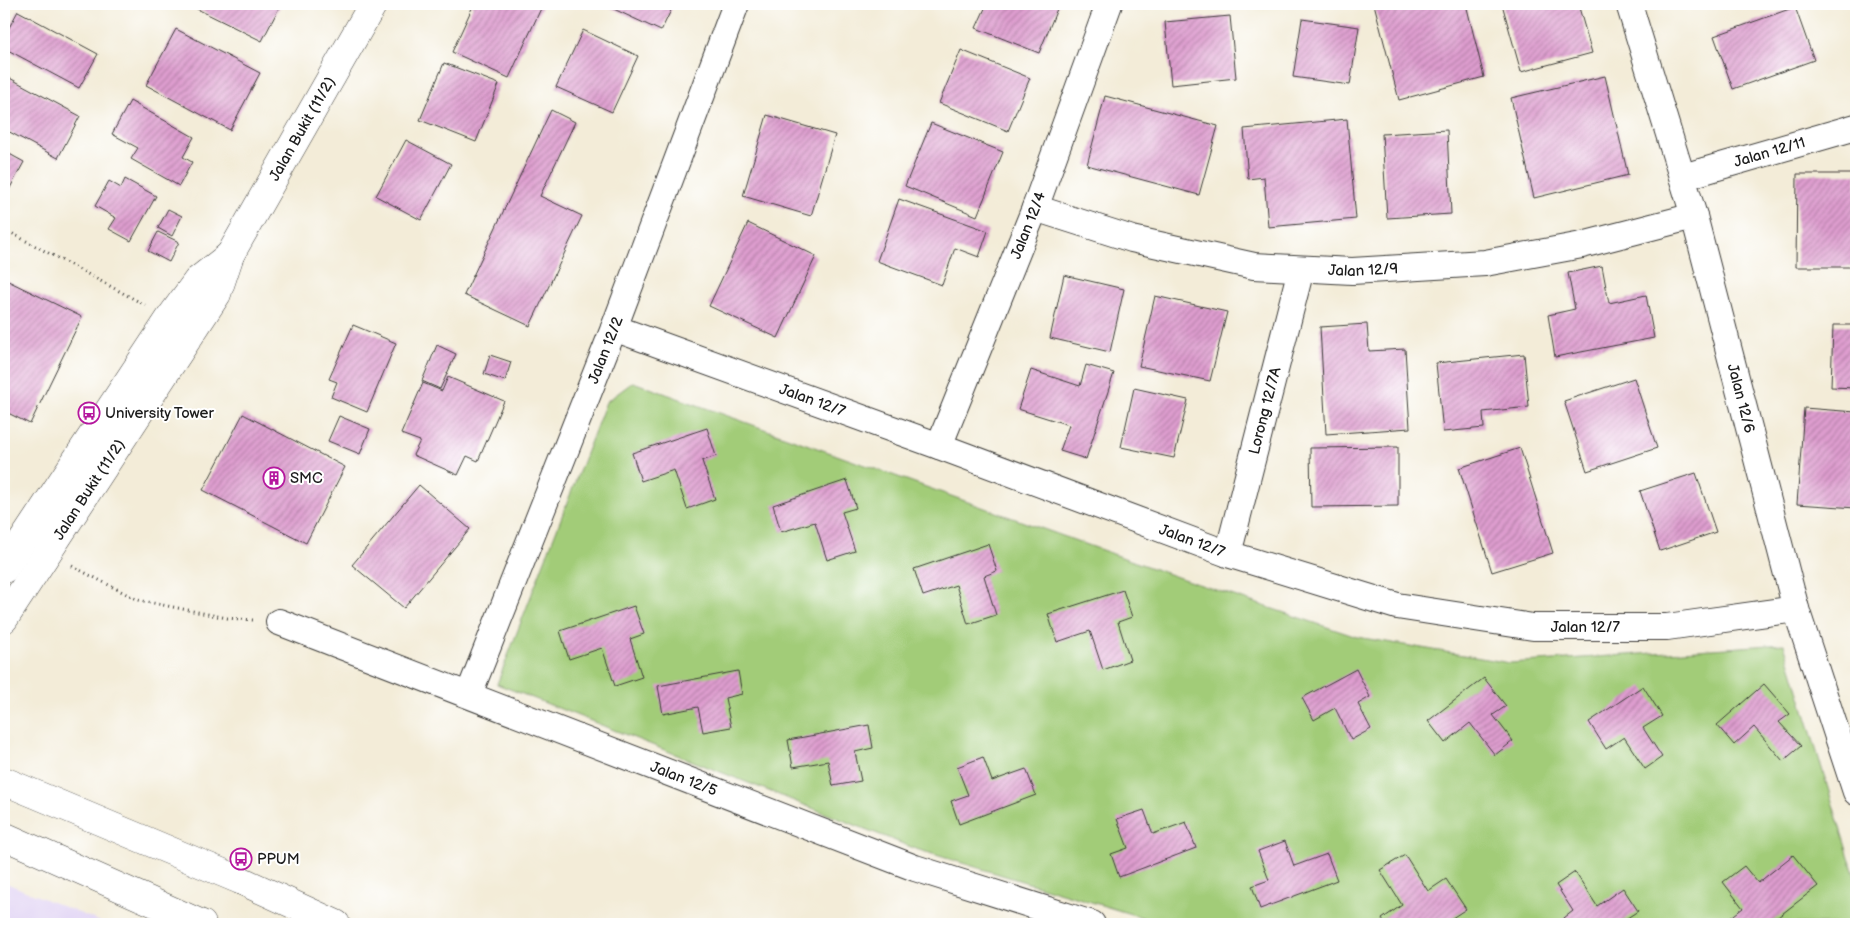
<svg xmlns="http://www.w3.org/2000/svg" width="1860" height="928" viewBox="0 0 1860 928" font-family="'Balsamiq Sans',sans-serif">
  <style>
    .built { fill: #e1d4f4 }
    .green { fill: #a2cc78; stroke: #5f744a }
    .building { fill: url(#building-hatch) }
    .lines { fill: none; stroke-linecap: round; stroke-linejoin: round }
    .minor-casing { stroke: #3c3b38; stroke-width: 28 }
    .tertiary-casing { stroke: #3c3b38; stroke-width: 29 }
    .primary-casing { stroke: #3c3b38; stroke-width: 29 }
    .path { stroke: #3c3b38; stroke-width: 3; stroke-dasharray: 1 4; stroke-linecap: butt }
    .minor { stroke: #fff; stroke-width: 26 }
    .tertiary { stroke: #fff; stroke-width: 28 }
    .primary { stroke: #fff; stroke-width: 28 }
    .labels { text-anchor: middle; stroke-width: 4; stroke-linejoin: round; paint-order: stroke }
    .street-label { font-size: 15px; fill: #1c1c1c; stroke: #fff }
    .poi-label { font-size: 15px; fill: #1c1c1c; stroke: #fff; text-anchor: start }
  </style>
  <defs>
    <pattern id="building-hatch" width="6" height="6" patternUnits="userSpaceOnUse" patternTransform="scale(1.25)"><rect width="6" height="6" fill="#de9dcf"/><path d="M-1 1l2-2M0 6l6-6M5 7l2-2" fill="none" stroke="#b37fa7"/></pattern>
  </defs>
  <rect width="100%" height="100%" fill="#fff"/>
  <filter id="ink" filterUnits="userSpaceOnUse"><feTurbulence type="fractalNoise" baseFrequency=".02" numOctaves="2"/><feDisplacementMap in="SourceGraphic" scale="10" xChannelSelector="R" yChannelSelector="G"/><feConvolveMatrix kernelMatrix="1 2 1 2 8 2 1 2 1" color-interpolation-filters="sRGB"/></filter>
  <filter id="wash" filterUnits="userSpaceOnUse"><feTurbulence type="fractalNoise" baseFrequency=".0096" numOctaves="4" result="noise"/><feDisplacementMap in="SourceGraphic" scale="20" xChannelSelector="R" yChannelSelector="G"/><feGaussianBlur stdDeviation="1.12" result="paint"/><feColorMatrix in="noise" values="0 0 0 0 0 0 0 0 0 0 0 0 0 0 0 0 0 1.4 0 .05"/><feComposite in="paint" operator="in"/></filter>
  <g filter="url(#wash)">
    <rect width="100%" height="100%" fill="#f3ecd8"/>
    <path class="built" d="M4,882L30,893L106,924H4Z"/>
    <path class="green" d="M633,382L1180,578L1357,637L1510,663L1784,644L1856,880V924H1164L916,849L497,684L606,402Z"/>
    <g id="blocks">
      <g class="building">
        <path d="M187,4H281L262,41Z"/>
        <path d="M468,4H543L509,78L452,52L473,6Z"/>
        <path d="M603,4H674L661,31Z"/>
        <path d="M987,4H1059L1039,53L976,28Z"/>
        <path d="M1374,4H1466L1484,77L1399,100Z"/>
        <path d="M1502,4H1578L1592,53L1521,72Z"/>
        <path d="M1795,7L1814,60L1733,89L1714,36Z"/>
        <path d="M18,11L98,54L79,88L4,48V37Z"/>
        <path d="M1230,16L1236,78L1171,85L1165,22Z"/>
        <path d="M1302,19L1359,27L1350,85L1293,77Z"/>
        <path d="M176,29L260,73L230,130L146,85Z"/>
        <path d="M583,30L638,56L612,112L556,87Z"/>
        <path d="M961,50L1030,78L1008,131L939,103Z"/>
        <path d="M444,63L499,84L476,142L420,120Z"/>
        <path d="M4,75L80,116L58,158L4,129Z"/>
        <path d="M1605,76L1628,175L1534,198L1511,98Z"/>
        <path d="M1105,96L1218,126L1199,195L1087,165Z"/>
        <path d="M130,101L194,137L183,157L192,162L179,186L131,159L138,148L112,134Z"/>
        <path d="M551,110L575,122L540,196L582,216L530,326L464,295Z"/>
        <path d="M767,115L835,135L811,216L743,196Z"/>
        <path d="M1347,119L1356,219L1268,227L1264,177L1248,179L1244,129Z"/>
        <path d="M931,123L1003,152L977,216L905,186Z"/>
        <path d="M1447,130L1451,214L1387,218L1382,134Z"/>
        <path d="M406,140L451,164L421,220L376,196Z"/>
        <path d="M4,151L24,162L4,199Z"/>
        <path d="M1797,174H1856V267H1796Z"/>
        <path d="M125,179L156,196L131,241L109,229L116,218L95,206L109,181L121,188Z"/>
        <path d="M899,199L988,231L979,257L955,248L942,285L877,261Z"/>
        <path d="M168,209L182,216L172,236L158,228Z"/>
        <path d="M748,223L816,256L778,338L709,306Z"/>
        <path d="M158,232L179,242L169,262L148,251Z"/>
        <path d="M1602,266L1609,303L1646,295L1654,338L1555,357L1548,315L1575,309L1568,273Z"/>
        <path d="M1064,275L1124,289L1110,352L1050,338Z"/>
        <path d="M4,279L82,317L30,424L4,411Z"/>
        <path d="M1155,296L1227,312L1210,381L1139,366Z"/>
        <path d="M1367,324L1369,351L1405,349L1410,428L1326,434L1320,327Z"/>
        <path d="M353,325L396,343L367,412L331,397L337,382L329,379Z"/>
        <path d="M1833,325H1856V388L1831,387Z"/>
        <path d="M437,345L456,354L440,389L422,381Z"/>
        <path d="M1524,354L1529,407L1483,412L1484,428L1443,432L1436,363Z"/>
        <path d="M490,355L511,362L505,381L484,374Z"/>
        <path d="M1086,365L1114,373L1086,459L1060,451L1069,425L1018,409L1031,370L1080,386Z"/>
        <path d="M448,377L504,401L478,461L467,456L458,475L413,455L420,441L401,434L423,383L442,391Z"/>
        <path d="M1634,378L1657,448L1587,471L1564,401Z"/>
        <path d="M1134,388L1188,400L1174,458L1121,447Z"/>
        <path d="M1804,408L1856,412V508L1797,504Z"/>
        <path d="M243,414L345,467L306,543L203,490Z"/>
        <path d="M339,416L370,429L360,454L328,441Z"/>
        <path d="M707,428L716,456L702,461L715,499L687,509L674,470L641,481L632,453Z"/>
        <path d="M1398,447V506L1311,507L1310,448Z"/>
        <path d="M1520,448L1553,553L1492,572L1459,468Z"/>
        <path d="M1696,473L1716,532L1660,551L1640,491Z"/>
        <path d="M847,480L856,508L842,512L855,551L827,560L815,522L781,532L773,505Z"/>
        <path d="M419,485L470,529L404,608L352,565Z"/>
        <path d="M988,544L997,571L984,576L996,615L968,624L956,585L923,596L914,569Z"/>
        <path d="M1123,590L1132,617L1118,622L1130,660L1103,670L1090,631L1057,642L1048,614Z"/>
        <path d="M634,606L644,634L630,639L642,677L615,686L602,648L569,659L560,631Z"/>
        <path d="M1356,669L1370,697L1358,704L1371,729L1351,740L1335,708L1314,720L1302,698Z"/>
        <path d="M738,671L742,694L725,698L731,727L703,732L698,707L663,714L658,686Z"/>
        <path d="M1484,678L1506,706L1493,715L1513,741L1495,755L1470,723L1445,743L1428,721Z"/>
        <path d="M1764,684L1790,714L1779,722L1801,746L1783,761L1754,727L1734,745L1717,725Z"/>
        <path d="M1643,686L1662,716L1643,728L1662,757L1645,769L1624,737L1606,749L1589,722Z"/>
        <path d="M869,725L873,748L855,752L861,781L833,786L828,761L793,767L788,740Z"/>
        <path d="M983,757L992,781L1026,769L1036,795L959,824L951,801L968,795L957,767Z"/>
        <path d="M1144,810L1153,834L1186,822L1196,848L1119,877L1111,854L1128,848L1117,819Z"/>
        <path d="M1285,841L1294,866L1327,854L1337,880L1260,909L1252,886L1269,880L1258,851Z"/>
        <path d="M1405,855L1428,891L1446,879L1466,909L1443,924H1385L1382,919L1402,905L1380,870Z"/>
        <path d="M1793,855L1818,886L1769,924H1735L1730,918L1743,908L1723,882L1744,866L1758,883Z"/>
        <path d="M1575,872L1597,906L1623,888L1638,911L1618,924H1562L1560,921L1573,911L1556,885Z"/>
      </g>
    </g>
  </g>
  <g filter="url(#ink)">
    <use href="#blocks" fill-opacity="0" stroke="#3c3b38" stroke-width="1"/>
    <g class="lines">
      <g class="minor-casing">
        <g id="minor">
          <path id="s1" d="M1629,4L1694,216L1796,609L1856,792"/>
          <path id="s2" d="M1683,177L1856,127"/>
          <path id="s3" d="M1035,208L1132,239L1254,266L1352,271L1485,263L1582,245L1694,216"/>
          <path id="s4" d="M614,328L939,446L1228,554L1397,606L1533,627H1667L1796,609"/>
          <path id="s5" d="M939,446L1035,208L1109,4"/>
          <path id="s6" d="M1228,554L1301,269"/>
          <path id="s7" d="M279,622L915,868L1092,924"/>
          <path id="s8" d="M469,694L614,328L736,4"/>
        </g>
      </g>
      <g class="tertiary-casing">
        <g id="tertiary">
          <path d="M4,569L170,318L197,281L230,255"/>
          <path id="s9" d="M4,619L217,294L230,255L373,4"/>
        </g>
      </g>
      <g class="primary-casing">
        <g id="primary">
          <path d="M4,781L240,880L336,924"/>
          <path d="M4,836L202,924"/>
        </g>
      </g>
      <g class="path">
        <path d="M4,229L145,305"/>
        <path d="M72,566L138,600L227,618L253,620"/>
      </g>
      <use href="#minor" class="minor"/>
      <use href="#tertiary" class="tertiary"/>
      <use href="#primary" class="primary"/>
    </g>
  </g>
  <defs>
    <g id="bus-ring" transform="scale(1.125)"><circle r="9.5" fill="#fff" stroke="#b5179e" stroke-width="1.5"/><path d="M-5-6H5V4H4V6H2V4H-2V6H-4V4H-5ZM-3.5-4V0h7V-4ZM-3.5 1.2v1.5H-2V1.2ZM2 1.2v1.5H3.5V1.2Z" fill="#b5179e"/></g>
    <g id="building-ring" transform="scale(1.125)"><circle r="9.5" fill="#fff" stroke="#b5179e" stroke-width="1.5"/><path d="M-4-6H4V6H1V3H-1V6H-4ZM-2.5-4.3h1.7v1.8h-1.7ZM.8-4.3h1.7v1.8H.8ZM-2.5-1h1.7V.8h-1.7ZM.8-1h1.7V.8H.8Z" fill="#b5179e"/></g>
  </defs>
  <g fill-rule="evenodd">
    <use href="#bus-ring" x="89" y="413"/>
    <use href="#building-ring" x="274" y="478"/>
    <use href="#bus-ring" x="241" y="859"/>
  </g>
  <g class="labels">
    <g class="street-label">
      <text dy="5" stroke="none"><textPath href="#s9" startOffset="575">Jalan Bukit (11/2)</textPath></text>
      <text dy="5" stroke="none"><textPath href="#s2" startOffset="90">Jalan 12/11</textPath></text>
      <text dy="5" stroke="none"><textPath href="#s5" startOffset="238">Jalan 12/4</textPath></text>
      <text dy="5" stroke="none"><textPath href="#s3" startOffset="336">Jalan 12/9</textPath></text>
      <text dy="5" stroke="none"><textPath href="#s8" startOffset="370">Jalan 12/2</textPath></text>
      <text dy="5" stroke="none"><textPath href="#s1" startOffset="410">Jalan 12/6</textPath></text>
      <text dy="5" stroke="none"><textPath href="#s4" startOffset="211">Jalan 12/7</textPath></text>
      <text dy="5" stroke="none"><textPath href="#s6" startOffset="148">Lorong 12/7A</textPath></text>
      <text dy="5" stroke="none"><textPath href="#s9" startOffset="155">Jalan Bukit (11/2)</textPath></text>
      <text dy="5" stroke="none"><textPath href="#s4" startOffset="616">Jalan 12/7</textPath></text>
      <text dy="5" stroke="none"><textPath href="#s4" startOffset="1021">Jalan 12/7</textPath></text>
      <text dy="5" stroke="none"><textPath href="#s7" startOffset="434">Jalan 12/5</textPath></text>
    </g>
    <g class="poi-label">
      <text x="105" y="418">University Tower</text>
      <text x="290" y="483">SMC</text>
      <text x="257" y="864">PPUM</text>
    </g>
  </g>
  <rect width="1860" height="928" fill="none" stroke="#fff" stroke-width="20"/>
</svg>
